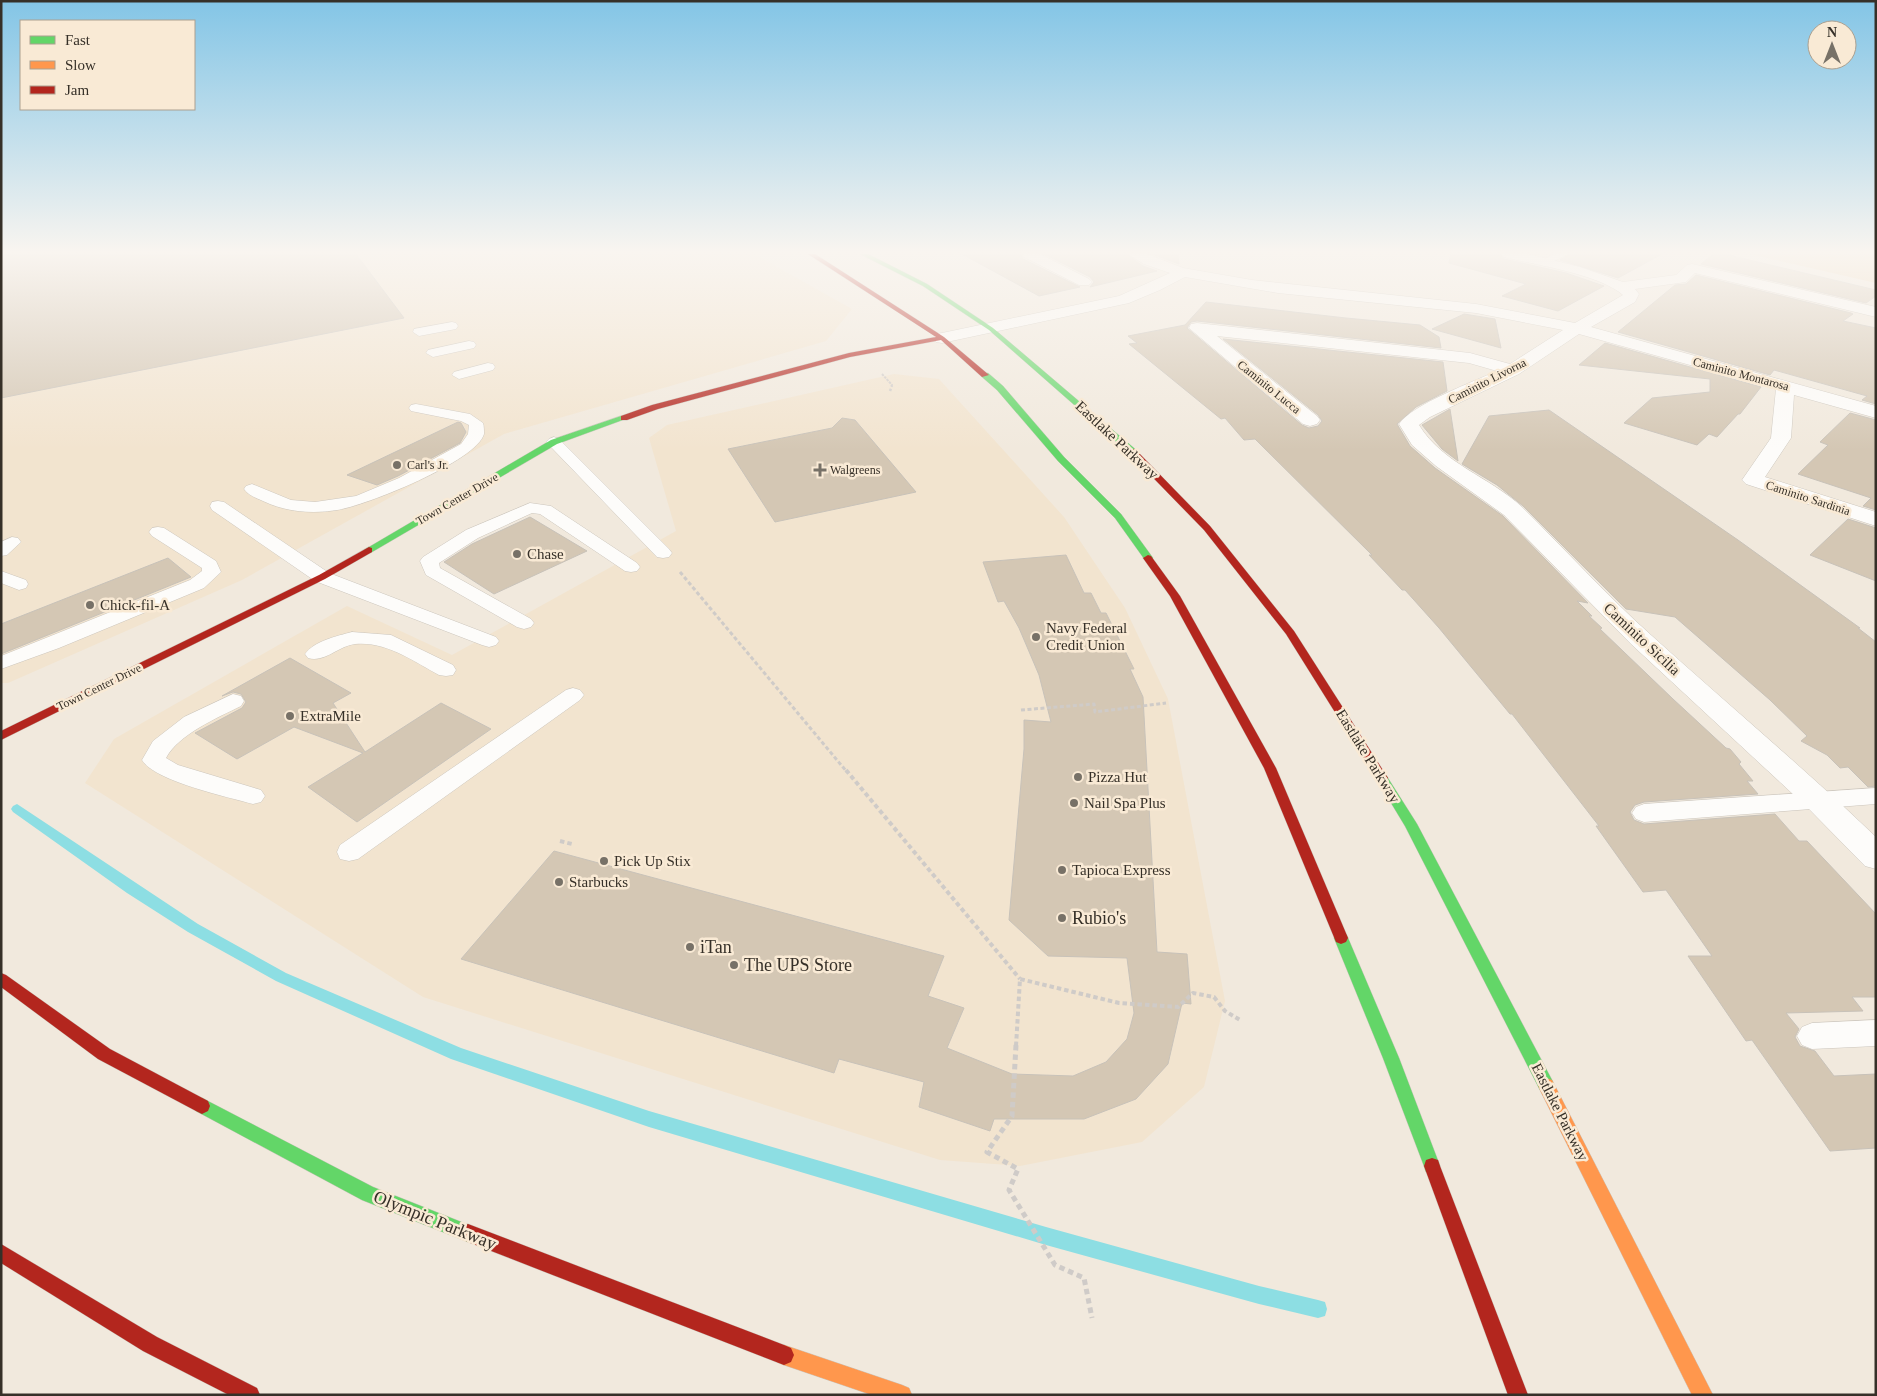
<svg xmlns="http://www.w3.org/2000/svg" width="1877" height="1396" viewBox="0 0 1877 1396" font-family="Georgia,serif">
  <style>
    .built { fill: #f2e4cf }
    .green { fill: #edd6b4 }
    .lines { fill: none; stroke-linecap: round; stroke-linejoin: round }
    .stream { fill: #8ddee3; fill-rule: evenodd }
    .building { fill: #d4c7b4; stroke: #c8c2b9 }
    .lane-casing { stroke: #ccc6bd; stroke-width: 1 }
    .street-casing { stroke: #ccc6bd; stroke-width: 1 }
    .fast-casing { stroke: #ccc6bd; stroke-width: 1 }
    .slow-casing { stroke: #ccc6bd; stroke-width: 1 }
    .jam-casing { stroke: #ccc6bd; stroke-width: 1 }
    .path-far4 { stroke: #cfcbc8; stroke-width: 2; stroke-dasharray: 2.5 1; stroke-linecap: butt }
    .path-far3 { stroke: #cfcbc8; stroke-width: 2.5; stroke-dasharray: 2.5 2; stroke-linecap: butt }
    .path-far2 { stroke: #cfcbc8; stroke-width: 3; stroke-dasharray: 4 2.5; stroke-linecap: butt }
    .path-far1 { stroke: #cfcbc8; stroke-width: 4; stroke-dasharray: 4.5 3; stroke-linecap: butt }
    .path { stroke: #cfcbc8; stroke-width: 5; stroke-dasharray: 5.5 4; stroke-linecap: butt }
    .lane { fill: #fdfcfa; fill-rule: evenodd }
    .street { fill: #fdfcfa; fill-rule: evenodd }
    .fast { fill: #63d668; fill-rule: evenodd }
    .slow { fill: #ff974d; fill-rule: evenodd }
    .jam { fill: #b3261e; fill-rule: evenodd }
    .poi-dot { fill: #777167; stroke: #f9ead5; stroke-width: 2 }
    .labels { text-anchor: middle; stroke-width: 5; stroke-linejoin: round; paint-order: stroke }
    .far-street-label { font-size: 12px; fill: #363028; stroke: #f9ead5 }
    .far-poi-label { font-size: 12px; fill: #363028; stroke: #f9ead5; text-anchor: start }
    .street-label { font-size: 15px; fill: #363028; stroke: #f9ead5 }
    .poi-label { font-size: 15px; fill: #363028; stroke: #f9ead5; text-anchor: start }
    .near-poi-label { font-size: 18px; fill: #363028; stroke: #f9ead5; text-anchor: start }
    .near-street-label { font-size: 18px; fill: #363028; stroke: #f9ead5 }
  </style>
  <rect width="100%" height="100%" fill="#f1e9dd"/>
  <g class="built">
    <path d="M1,254H754L852,309L826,341L504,434L242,580L8,683H1Z"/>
    <path d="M894,374L939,379L1064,517L1125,608L1168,699L1225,1001L1204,1087L1142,1142L1020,1166L940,1160L423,997L85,783L114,739L347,606L452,655L676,531L649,438L667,425Z"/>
  </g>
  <path class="green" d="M1750,254H1876V283Z"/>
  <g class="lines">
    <path class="stream" d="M17,804L198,924L286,973L461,1048L649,1111L1046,1227L1259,1286L1318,1300L1325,1302L1327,1309L1325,1316L1318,1318L1259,1304L1046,1245L649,1127L451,1059L276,981L188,932L127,893L13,812L11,809L13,806Z"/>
  </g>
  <g class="building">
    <path d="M1,254H356L404,318L1,398Z"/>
    <path d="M962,254H1020L1023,259L1080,287L1039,296Z"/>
    <path d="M1044,254H1126L1143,266L1157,271L1090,287L1094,282L1090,277Z"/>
    <path d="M1152,254H1178L1179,264Z"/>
    <path d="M1451,254H1500L1504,259L1566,273L1604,286L1558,311L1502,296L1526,284L1449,263Z"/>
    <path d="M1570,254H1662L1618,278L1560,260Z"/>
    <path d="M1713,254H1724L1876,290V296L1866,303L1701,264Z"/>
    <path d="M1696,275L1851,313L1853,314L1843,321L1876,328V404L1862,400L1867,396L1774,370L1770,375L1618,332L1675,285L1686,284Z"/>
    <path d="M1206,302L1346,318L1420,325L1439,337L1441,348L1197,321L1191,322L1187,328L1302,425L1309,428L1318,426L1322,421L1318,415L1223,339L1443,362L1447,391L1416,407L1397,424L1410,446L1435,468L1503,516L1588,603L1577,601L1592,616H1589L1602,628L1600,629L1673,699L1726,748L1730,749L1741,762L1739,764L1753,781H1747L1758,794L1644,802L1635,805L1630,812L1634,820L1644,824L1775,814L1799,841H1807L1876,914V997H1852L1863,1011L1786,1013L1799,1029L1795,1037L1800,1046L1815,1051L1834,1076L1876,1074V1148L1830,1151L1752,1040L1746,1041L1688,956H1712L1666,890L1643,892L1596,826H1599L1512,714H1510L1439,628L1405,590H1402L1369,555H1372L1255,439L1244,440L1225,418L1221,419L1129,344L1137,343L1128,336L1185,325Z"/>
    <path d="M1464,314L1495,319L1501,348L1432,329Z"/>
    <path d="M1605,343L1761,387L1740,414H1738L1717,437L1709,434L1697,445L1624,423L1652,398L1710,392V379L1579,365Z"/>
    <path d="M1450,409L1458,461L1442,449L1422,425Z"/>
    <path d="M1549,410L1738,540L1860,628H1858L1876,642V786L1868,787L1848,767L1840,768L1827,755L1801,741L1807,736L1770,700L1675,617L1626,609L1523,506L1497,485L1462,464L1489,416Z"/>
    <path d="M1850,413L1876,420V510L1863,506L1871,498L1798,474L1828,445L1820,442Z"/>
    <path d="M842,418L855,420L916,492L775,522L728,449L832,428Z"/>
    <path d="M458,422L461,423L466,432L460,443L398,476L377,485L347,475Z"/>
    <path d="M530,517L587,551L494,594L444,562L472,544Z"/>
    <path d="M1848,519L1876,528V581L1810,555Z"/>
    <path d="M1066,555L1084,593H1091L1101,613H1106L1134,669H1130L1143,697L1157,952L1187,954L1191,1004L1182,1003L1168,1064L1136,1099L1084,1119H994L990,1131L919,1107L924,1082L839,1059L834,1073L461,959L554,851L944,956L928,996L964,1008L947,1048L1012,1074L1073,1076L1106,1062L1127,1039L1134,1013L1127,958L1048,956L1009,920L1024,749V720L1051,722L1039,675L1019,628L1004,601L998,602L983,562Z"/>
    <path d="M168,558L191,577L1,654V624Z"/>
    <path d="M290,658L351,693L333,703L365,752L441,703L491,729L357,822L308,787L363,753L294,727L237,759L195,733L242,708L246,702L241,694L233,692L222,696Z"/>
  </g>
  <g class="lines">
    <g class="lane-casing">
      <g id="lane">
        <path d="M1554,254H1568L1544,266L1538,263Z"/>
        <path d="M452,322L456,323L458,326L456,329L419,336L413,332L414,329Z"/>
        <path d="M469,341L474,342L476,345L474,348L433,357L426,353L428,350Z"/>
        <path d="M488,363L493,364L495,367L493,370L459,379L452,375L454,372Z"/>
        <path d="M416,404L470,414L483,423C484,426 484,431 484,434C477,461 365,506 337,510C312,514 286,512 263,501C256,498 248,495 244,489L246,486L252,484L291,500L315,502L356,496L399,478L461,444L468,434L469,425L461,421L411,411L409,408L411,405Z"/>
        <path d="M554,437L559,439L669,549L672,553L669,557L663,558L657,557L549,445L546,442L549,439Z"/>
        <path d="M218,501L224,502L329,573L496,637L499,641L496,645L489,647L482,645L315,581L212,510L210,506L212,502Z"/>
        <path d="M530,503L551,506L637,563L640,567L637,571L631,572L625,571L540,514L532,513L478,538L439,563L440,568L531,619L534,623L531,627L524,629L517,627L426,575L420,561L423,557L466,530Z"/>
        <path d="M158,527L164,528L216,561L221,572L204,588L59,648L1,669V656L190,580L202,571V568L152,536L149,532L152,528Z"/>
        <path d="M12,537L18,538L21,542L7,555L1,556V542Z"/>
        <path d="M1,571L26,580L28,584L26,588L19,590L1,583Z"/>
        <path d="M352,632L391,635L453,665L456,670L453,675L446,676L439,675C413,661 386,641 355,644C338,646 325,663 308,658L305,654C314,641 337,636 352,632Z"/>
        <path d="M573,688L580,690L584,695L580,700L358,859L349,861L340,859L337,852L340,845L566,690Z"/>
        <path d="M233,694L241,696L244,701L241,706C217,718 179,734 166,758L178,765L261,790L265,796L261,802L253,804C228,797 154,781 142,760L153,741L184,717Z"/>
        <path d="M1876,788V804L1644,822L1636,819L1632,813L1636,807L1644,804Z"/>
        <path d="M1876,1020V1046L1812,1049L1802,1045L1797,1036L1802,1027L1812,1023Z"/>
      </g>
    </g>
    <g class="street-casing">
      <g id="street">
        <path d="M1022,254H1040L1089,279L1092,282L1089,285H1079L1024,257Z"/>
        <path d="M1128,254H1147L1183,268L1252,280L1476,304L1575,323L1623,295C1599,274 1536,265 1504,257L1502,254H1528L1580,267L1623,282L1676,275L1687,265L1692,264L1876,307V317L1695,273L1686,282L1635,289L1639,294L1635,302L1591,327L1876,406V418L1794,395L1791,438L1765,477L1876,512V526L1746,484L1742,480L1771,438L1776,389L1579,334L1519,374L1430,417L1419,425C1443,464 1490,477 1522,507C1565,549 1606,595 1651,635C1726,703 1803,767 1876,837V869L1865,866L1809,809L1631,644L1504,515L1436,466L1412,445L1399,424C1413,404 1473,382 1497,371L1469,363L1217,336L1317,416L1320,420L1317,424L1310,426L1303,424L1189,328L1191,324L1197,323L1470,353L1510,364L1563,330L1476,313L1278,293L1185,277L1160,290L1129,303L942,343L936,342L934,338L936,334L942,333L1119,296L1170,273L1144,264Z"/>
      </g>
    </g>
    <g class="fast-casing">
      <g id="fast">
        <path d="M860,254H868L927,284L993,328L1135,449V453H1129L989,330L923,286Z"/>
        <path d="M982,373H988L1003,386L1064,457L1121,514L1153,558L1151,560H1145L1115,518L1058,461L997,390L982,377Z"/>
        <path d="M621,416L628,418L557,444L372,552L369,553L364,550L551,440Z"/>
        <path d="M1382,774L1386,775L1417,824L1552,1080L1554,1085L1552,1090L1546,1092L1540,1090L1405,826L1376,778L1378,775Z"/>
        <path d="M1341,932L1346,934L1348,938L1399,1058L1440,1166L1438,1172L1432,1174L1426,1172L1424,1166L1383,1058L1334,938L1336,934Z"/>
        <path d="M202,1098L373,1187L474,1227L477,1233L474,1239L468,1242L362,1200L196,1111L194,1106L196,1101Z"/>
      </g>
    </g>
    <g class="slow-casing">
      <g id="slow">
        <path d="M1546,1078L1552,1080L1713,1395H1692L1540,1090L1538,1085L1540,1080Z"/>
        <path d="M784,1345L902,1385L909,1388L912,1395H872L784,1365L777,1362L774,1355L777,1348Z"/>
      </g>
    </g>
    <g class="jam-casing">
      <g id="jam">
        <path d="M808,254H815L944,337L989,375L982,377L941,340L850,357L658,409L627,420H621V416L652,405L849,353L936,337Z"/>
        <path d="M1129,449H1135L1210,526L1294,631L1386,775L1388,778L1386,781H1378L1286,634L1204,530L1129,453Z"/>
        <path d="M369,547L372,548V552L325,579L1,740V731L319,575Z"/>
        <path d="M1148,555L1151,556L1180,596L1276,768L1348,938L1346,942L1341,944L1336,942L1264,768L1170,596L1143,558Z"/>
        <path d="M1,973L6,975L110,1049L208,1101L210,1106L208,1111L202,1114L196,1111L98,1059L1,987Z"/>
        <path d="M1432,1158L1438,1160L1440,1166L1528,1395H1508L1424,1166L1426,1160Z"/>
        <path d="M468,1224L784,1345L791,1348L794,1355L791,1362L784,1365L468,1242L462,1239L459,1233L462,1227Z"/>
        <path d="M1,1244L157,1337L257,1388L260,1395H229L143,1351L1,1263Z"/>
      </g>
    </g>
    <path class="path-far4" d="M882,374L892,385L891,387"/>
    <path class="path-far3" d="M890,391L892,386"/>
    <g class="path-far2">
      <path d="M680,572L847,772"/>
      <path d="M1021,710L1094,704L1095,712L1166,703"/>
    </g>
    <g class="path-far1">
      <path d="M846,770L1020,979"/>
      <path d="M560,841L572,844"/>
      <path d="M1016,1046L1020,979L1119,1003L1178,1007L1193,993L1214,997L1225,1011L1240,1020"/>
    </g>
    <path class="path" d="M1016,1045L1012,1116L987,1152L1018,1169L1009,1190L1055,1265L1084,1278L1092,1318"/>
    <use href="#lane" class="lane"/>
    <use href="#street" class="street"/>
    <use href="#fast" class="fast"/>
    <use href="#slow" class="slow"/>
    <use href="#jam" class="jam"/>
  </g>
  <linearGradient id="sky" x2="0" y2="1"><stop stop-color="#83c5e6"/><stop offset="0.56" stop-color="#f9f5f0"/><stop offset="1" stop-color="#f9f5f0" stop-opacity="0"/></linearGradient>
  <rect width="1877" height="450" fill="url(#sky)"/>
  <g class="poi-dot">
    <circle cx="397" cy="465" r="5"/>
    <path d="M817.5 462.5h5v5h5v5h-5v5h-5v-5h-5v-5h5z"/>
    <circle cx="517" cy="554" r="5"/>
    <circle cx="90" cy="605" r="5"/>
    <circle cx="1036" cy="637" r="5"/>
    <circle cx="290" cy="716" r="5"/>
    <circle cx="1078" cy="777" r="5"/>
    <circle cx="1074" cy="803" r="5"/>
    <circle cx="604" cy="861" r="5"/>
    <circle cx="1062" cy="870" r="5"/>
    <circle cx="559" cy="882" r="5"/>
    <circle cx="1062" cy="918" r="5"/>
    <circle cx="690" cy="947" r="5"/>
    <circle cx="734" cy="965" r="5"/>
  </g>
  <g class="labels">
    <g class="far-street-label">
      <text transform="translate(1741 374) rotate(15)" y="4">Caminito Montarosa</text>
      <text transform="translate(1487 381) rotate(-27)" y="4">Caminito Livorna</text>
      <text transform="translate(1269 387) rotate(39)" y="4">Caminito Lucca</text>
      <text transform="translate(1808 498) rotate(18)" y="4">Caminito Sardinia</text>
      <text transform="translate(457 499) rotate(-30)" y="4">Town Center Drive</text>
      <text transform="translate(99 687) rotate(-26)" y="4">Town Center Drive</text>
    </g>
    <g class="far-poi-label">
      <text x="407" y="469">Carl's Jr.</text>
      <text x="830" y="474">Walgreens</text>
    </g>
    <g class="street-label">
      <text transform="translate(1117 440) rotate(43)" y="5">Eastlake Parkway</text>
      <text transform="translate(1642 639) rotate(43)" y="5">Caminito Sicilia</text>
      <text transform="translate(1368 756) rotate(58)" y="5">Eastlake Parkway</text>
      <text transform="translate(1560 1112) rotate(63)" y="5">Eastlake Parkway</text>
    </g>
    <g class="poi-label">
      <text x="527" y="559">Chase</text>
      <text x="100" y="610">Chick-fil-A</text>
      <text x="1046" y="633">Navy Federal<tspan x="1046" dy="17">Credit Union</tspan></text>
      <text x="300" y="721">ExtraMile</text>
      <text x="1088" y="782">Pizza Hut</text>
      <text x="1084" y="808">Nail Spa Plus</text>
      <text x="614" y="866">Pick Up Stix</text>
      <text x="1072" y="875">Tapioca Express</text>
      <text x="569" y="887">Starbucks</text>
    </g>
    <g class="near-poi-label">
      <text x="1072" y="924">Rubio's</text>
      <text x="700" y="953">iTan</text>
      <text x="744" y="971">The UPS Store</text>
    </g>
    <g class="near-street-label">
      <text transform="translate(435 1220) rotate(22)" y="6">Olympic Parkway</text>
    </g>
  </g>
  <rect width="1877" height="1396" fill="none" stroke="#363028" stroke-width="5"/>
  <rect x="20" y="20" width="175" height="90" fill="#f9ead5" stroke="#aba090"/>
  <rect x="30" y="36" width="25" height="8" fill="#63d668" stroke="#aba090"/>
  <text x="65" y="45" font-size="15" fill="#363028">Fast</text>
  <rect x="30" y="61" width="25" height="8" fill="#ff974d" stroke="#aba090"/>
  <text x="65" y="70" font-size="15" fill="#363028">Slow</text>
  <rect x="30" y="86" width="25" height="8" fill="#b3261e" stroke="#aba090"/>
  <text x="65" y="95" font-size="15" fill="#363028">Jam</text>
  <g transform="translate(1832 45)"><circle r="24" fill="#f9ead5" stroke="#aba090"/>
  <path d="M0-4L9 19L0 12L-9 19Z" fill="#777167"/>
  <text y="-8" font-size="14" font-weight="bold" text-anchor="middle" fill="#363028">N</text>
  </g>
</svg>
